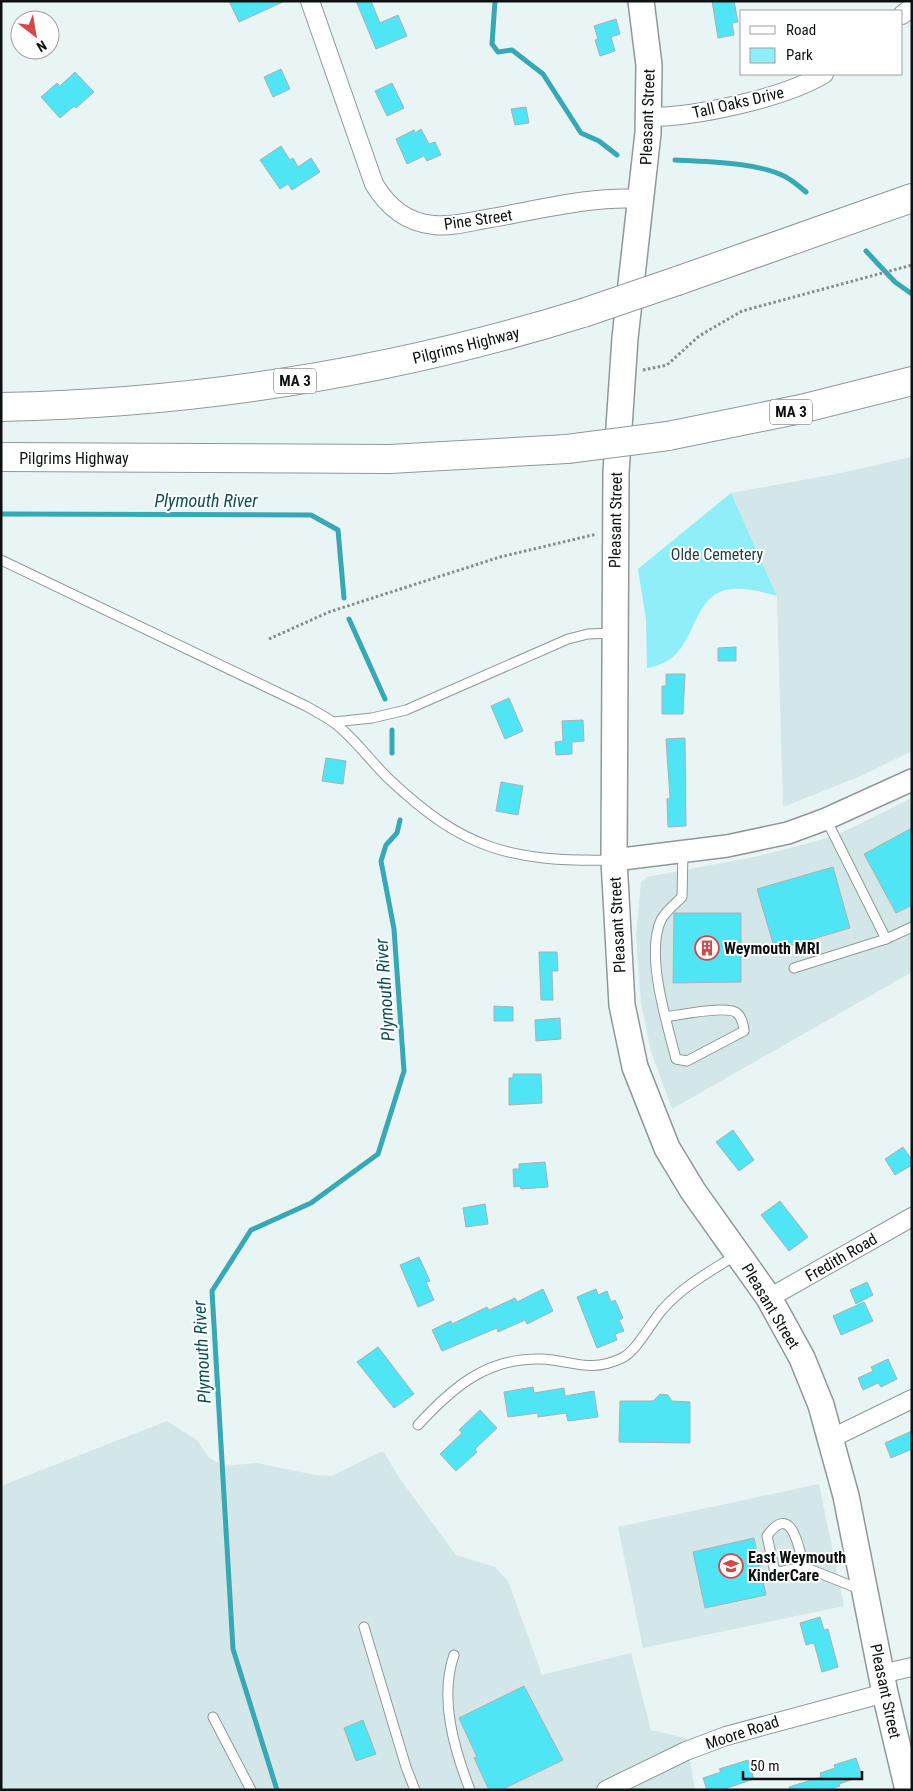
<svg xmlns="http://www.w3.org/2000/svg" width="913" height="1791" viewBox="0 0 913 1791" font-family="'Roboto Condensed',sans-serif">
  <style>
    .built { fill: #d3e6e8 }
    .green { fill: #8feef8 }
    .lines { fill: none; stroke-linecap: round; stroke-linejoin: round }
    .stream { stroke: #38a9b4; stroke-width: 5 }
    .building { fill: #50e5f4; stroke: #a8b2b3 }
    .service-casing { stroke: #8e9899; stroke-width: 11 }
    .minor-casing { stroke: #8e9899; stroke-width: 20 }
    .tertiary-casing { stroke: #8e9899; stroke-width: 24 }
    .secondary-casing { stroke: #8e9899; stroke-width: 28 }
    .motorway-casing { stroke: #8e9899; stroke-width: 30 }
    .path { stroke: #858d8e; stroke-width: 3; stroke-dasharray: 2.5 2.5; stroke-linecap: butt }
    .service { stroke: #fff; stroke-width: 9 }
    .minor { stroke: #fff; stroke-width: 18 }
    .tertiary { stroke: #fff; stroke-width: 21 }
    .secondary { stroke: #fff; stroke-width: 25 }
    .motorway { stroke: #fff; stroke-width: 28 }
    .motorway-bridge-casing { stroke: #8e9899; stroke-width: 30; stroke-linecap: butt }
    .motorway-bridge { stroke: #fff; stroke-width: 28 }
    .labels { text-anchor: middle; stroke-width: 4; stroke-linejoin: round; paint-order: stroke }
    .shield { fill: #fff; stroke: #565858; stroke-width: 1 }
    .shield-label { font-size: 15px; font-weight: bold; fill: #0d1111 }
    .street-label { font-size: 16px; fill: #0d1111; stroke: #fff }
    .park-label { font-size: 16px; fill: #253e40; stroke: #fff }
    .poi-label { font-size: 16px; font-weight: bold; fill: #0d1111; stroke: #fff; text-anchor: start }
    .water-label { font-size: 18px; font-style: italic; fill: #0e5055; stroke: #fff }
  </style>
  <rect width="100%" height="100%" fill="#e9f4f5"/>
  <g class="built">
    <path d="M912,457V751L863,775L783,807L777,596L731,493L836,474Z"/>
    <path d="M912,798V972L672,1109L651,1051L641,1004L636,936L641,882L647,877L759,856L813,842L839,834Z"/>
    <path d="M167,1421L198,1441L209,1458L224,1466L257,1463L315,1475L331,1476L383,1451L400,1479L456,1555L495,1567L508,1581L542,1675L631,1653L651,1730L686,1738L695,1790H1V1486Z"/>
    <path d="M819,1484L844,1606L643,1648L618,1527Z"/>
  </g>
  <path class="green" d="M731,493L777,596C763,592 747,588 732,589C685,594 702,660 647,668L646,620L638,569Z"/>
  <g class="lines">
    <g class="stream">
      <path d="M495,1L492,44L498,52L512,50L543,74L581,133L599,141L617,155"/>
      <path d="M675,160C707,162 755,162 784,176C792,180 799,186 806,192"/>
      <path d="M866,251L895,282L912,294"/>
      <path d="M1,514L311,515L338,530L344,598"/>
      <path d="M349,619L385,699"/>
      <path d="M392,753V730"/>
      <path d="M277,1790L233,1649L212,1291L251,1230L311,1203L378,1154L404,1071L394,929L381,861L386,845L397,833L400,820"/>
    </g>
  </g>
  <g class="building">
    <path d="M229,1H285L239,22Z"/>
    <path d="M356,1H371L380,23L398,15L407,36L376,49Z"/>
    <path d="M712,1H734L738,22L732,23L734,35L718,38Z"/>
    <path d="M616,19L620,34L611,37L615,51L600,56L595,40L598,39L594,26Z"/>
    <path d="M281,69L290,89L273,97L264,77Z"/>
    <path d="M75,72L94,92L76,108L74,106L60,118L41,97L57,83L60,86Z"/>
    <path d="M392,83L404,108L387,116L375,91Z"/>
    <path d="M526,107L529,123L515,125L511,109Z"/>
    <path d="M421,129L429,144L435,142L441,155L427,161L424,156L407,164L396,139L414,130L415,133Z"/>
    <path d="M281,146L290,160L293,158L298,167L311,158L320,172L292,190L288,184L280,189L260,160Z"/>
    <path d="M736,647V661H718V648Z"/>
    <path d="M666,674H685L683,714H662V686H666Z"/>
    <path d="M509,698L523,731L505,739L491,706Z"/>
    <path d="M583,720L584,741L572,742V754L556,755L555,742L563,741L562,721Z"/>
    <path d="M685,738L686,826L668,827L667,799L670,798L666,739Z"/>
    <path d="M326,758L346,761L343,784L322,781Z"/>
    <path d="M501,782L523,786L518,815L496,811Z"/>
    <path d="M912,828V905L896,913L864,854Z"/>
    <path d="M833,867L850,928L775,950L757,889Z"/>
    <path d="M674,913H741V982L673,983Z"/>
    <path d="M539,952H557L558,971H552L553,1000H541Z"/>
    <path d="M494,1006L513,1007V1021H494Z"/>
    <path d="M560,1018L561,1039L536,1041L535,1020Z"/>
    <path d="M513,1074H541L542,1103L509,1105V1078H513Z"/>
    <path d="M733,1130L754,1160L739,1171L716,1142Z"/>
    <path d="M903,1147L912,1160V1165L895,1175L885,1159Z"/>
    <path d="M545,1162L548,1187L521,1189L520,1186L514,1187L513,1169H519V1164Z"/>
    <path d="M780,1201L808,1237L789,1251L761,1215Z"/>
    <path d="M485,1204L488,1224L466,1227L463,1208Z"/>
    <path d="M419,1257L430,1281L426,1282L434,1300L418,1307L400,1265Z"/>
    <path d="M867,1282L873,1295L856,1304L850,1290Z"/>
    <path d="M543,1289L553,1311L527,1324L525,1320L498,1332L497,1328L442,1351L432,1330L451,1321L452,1324L487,1307L489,1310L515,1298L517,1302Z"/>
    <path d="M596,1289L598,1295L607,1291L611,1302L615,1300L623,1318L619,1320L624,1331L615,1334L617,1340L597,1348L577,1297Z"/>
    <path d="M864,1302L873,1321L841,1335L833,1316Z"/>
    <path d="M378,1347L414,1394L394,1408L357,1362Z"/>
    <path d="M888,1359L897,1379L881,1387L878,1383L863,1390L858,1378L873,1371L871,1367Z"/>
    <path d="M533,1387L534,1393L564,1388L565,1396L594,1391L598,1417L568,1421L566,1413L538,1417V1413L508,1417L504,1392Z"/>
    <path d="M660,1394L668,1395L672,1401L690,1402V1443L619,1442L620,1401H653Z"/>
    <path d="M480,1410L497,1428L475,1449L477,1452L456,1471L440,1454L462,1433L459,1430Z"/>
    <path d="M912,1431V1449L891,1458L885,1443Z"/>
    <path d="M754,1538L766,1595L705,1608L693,1552Z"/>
    <path d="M820,1617L824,1630L828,1629L838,1667L822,1672L814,1643L806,1645L800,1623Z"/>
    <path d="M524,1686L563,1760L501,1790H489L474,1758L477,1757L459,1718Z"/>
    <path d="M363,1720L376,1754L356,1761L344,1728Z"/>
    <path d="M856,1758L862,1776L839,1784L840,1786L829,1790H790L789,1787L821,1777L820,1773L835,1768L834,1765Z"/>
    <path d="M748,1760L754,1779L727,1788L728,1790H707L703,1778L721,1772L719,1769Z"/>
  </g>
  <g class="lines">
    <g class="service-casing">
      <g id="service">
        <path d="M1,560L306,706C315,711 324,716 333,722C354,737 370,761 389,779C464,850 511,862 613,860"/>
        <path d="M334,722L372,718L406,710L568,639L588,634L614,633"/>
        <path d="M826,819L886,939L912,927"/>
        <path d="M794,968L886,939"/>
        <path d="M665,1017C678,1015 727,1005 737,1013C741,1016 744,1026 744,1031L687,1061L676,1059C667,1023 645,955 661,920C665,912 675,904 682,897L683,852"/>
        <path d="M418,1425C452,1388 486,1358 540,1359C573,1360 588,1374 622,1358C637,1351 651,1322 663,1309C683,1286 711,1271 736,1255"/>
        <path d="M804,1567L778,1572L774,1568L767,1536C792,1501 799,1549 804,1567L862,1590"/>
        <path d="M364,1627L406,1767L415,1790"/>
        <path d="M454,1655C439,1698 454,1749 470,1790"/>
        <path d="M213,1717L251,1790"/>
      </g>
    </g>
    <g class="minor-casing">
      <g id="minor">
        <path d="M310,1L374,184C387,206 407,223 434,225C451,227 469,222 486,219C534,211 593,195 641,199"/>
        <path d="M902,15L912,7"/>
        <path d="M649,117C696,117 784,98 824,74"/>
        <path d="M769,1298L912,1217"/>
        <path d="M832,1438L912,1399"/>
        <path d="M881,1674L912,1667"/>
        <path d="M606,1790L686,1751L726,1736L885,1693"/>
      </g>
    </g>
    <g class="tertiary-casing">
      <path id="tertiary" d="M614,860L727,846L788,833L826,819L912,780"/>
    </g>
    <g class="secondary-casing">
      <path id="secondary" d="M641,1L649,65L648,133L625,338L616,472L614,860L622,1005L635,1067L667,1148L693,1191L769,1298L802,1358L821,1405L846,1496L885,1693L908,1790"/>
    </g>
    <g class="motorway-casing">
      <g id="motorway">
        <path d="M677,281L912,198"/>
        <path d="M1,407C199,403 394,372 583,313"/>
        <path d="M668,436L801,409L912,381"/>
        <path d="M1,457L390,459L567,449"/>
      </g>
    </g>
    <g class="path">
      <path d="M643,370L667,365L699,336L742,311L912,265"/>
      <path d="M269,639L329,612L500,557L597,534"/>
    </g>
    <use href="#service" class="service"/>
    <use href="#minor" class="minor"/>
    <use href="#tertiary" class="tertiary"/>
    <use href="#secondary" class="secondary"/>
    <use href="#motorway" class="motorway"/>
    <g class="motorway-bridge-casing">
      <g id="motorway-bridge">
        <path d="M583,313L677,281"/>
        <path d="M567,449L668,436"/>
      </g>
    </g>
    <use href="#motorway-bridge" class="motorway-bridge"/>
  </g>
  <defs>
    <g id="building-ring" transform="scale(1.25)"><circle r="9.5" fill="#fff" stroke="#d64747" stroke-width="1.5"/><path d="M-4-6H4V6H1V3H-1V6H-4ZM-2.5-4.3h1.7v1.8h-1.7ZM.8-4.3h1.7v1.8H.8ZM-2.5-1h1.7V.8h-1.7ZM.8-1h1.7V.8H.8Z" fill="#d64747"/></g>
    <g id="school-ring" transform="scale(1.25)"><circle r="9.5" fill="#fff" stroke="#d64747" stroke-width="1.5"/><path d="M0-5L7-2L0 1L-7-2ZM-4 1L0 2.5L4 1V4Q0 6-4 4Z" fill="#d64747"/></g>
  </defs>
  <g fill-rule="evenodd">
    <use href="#building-ring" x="707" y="948"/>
    <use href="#school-ring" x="731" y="1566"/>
  </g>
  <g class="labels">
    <g class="shield">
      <rect x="274" y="368.5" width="42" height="25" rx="4"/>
      <rect x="770" y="399.5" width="42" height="25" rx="4"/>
    </g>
    <g class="shield-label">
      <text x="295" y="386">MA 3</text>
      <text x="791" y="417">MA 3</text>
    </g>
    <g class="street-label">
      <text transform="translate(738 102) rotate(-13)" y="6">Tall Oaks Drive</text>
      <text transform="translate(647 117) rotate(-88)" y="6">Pleasant Street</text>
      <text transform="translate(478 219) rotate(-8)" y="6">Pine Street</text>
      <text transform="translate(466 345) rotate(-14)" y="6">Pilgrims Highway</text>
      <text x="74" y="464">Pilgrims Highway</text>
      <text transform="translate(615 520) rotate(-89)" y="6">Pleasant Street</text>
      <text transform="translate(617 925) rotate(-93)" y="6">Pleasant Street</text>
      <text transform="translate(841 1257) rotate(-30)" y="6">Fredith Road</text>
      <text transform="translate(771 1306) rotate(59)" y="6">Pleasant Street</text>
      <text transform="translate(886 1691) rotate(78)" y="6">Pleasant Street</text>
      <text transform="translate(742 1732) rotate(-18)" y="6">Moore Road</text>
    </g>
    <g class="park-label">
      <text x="717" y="560">Olde Cemetery</text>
    </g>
    <g class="poi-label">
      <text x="724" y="954">Weymouth MRI</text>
      <text x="748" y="1563">East Weymouth<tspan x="748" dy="18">KinderCare</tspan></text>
    </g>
    <g class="water-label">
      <text x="206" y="507">Plymouth River</text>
      <text transform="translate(385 990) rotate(-94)" y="6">Plymouth River</text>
      <text transform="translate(202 1352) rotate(-93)" y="6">Plymouth River</text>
    </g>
  </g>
  <rect width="913" height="1791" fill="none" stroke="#0d1111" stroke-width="5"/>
  <rect x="740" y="10" width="162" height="65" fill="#ffffff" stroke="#9ea0a0"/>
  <rect x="750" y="26" width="25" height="8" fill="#ffffff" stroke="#9ea0a0"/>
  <text x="786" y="35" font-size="15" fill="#0d1111">Road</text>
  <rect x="750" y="48" width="25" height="15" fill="#8feef8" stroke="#9ea0a0"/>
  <text x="786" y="60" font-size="15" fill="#0d1111">Park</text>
  <g transform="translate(35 35) rotate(149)"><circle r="24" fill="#ffffff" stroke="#9ea0a0"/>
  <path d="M0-4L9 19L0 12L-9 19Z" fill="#d64747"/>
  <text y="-8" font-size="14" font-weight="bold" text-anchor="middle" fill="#0d1111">N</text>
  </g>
  <path d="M743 1771v8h119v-8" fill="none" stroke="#0d1111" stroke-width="2.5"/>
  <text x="750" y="1771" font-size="15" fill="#0d1111" stroke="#ffffff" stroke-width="4" paint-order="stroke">50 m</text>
</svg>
